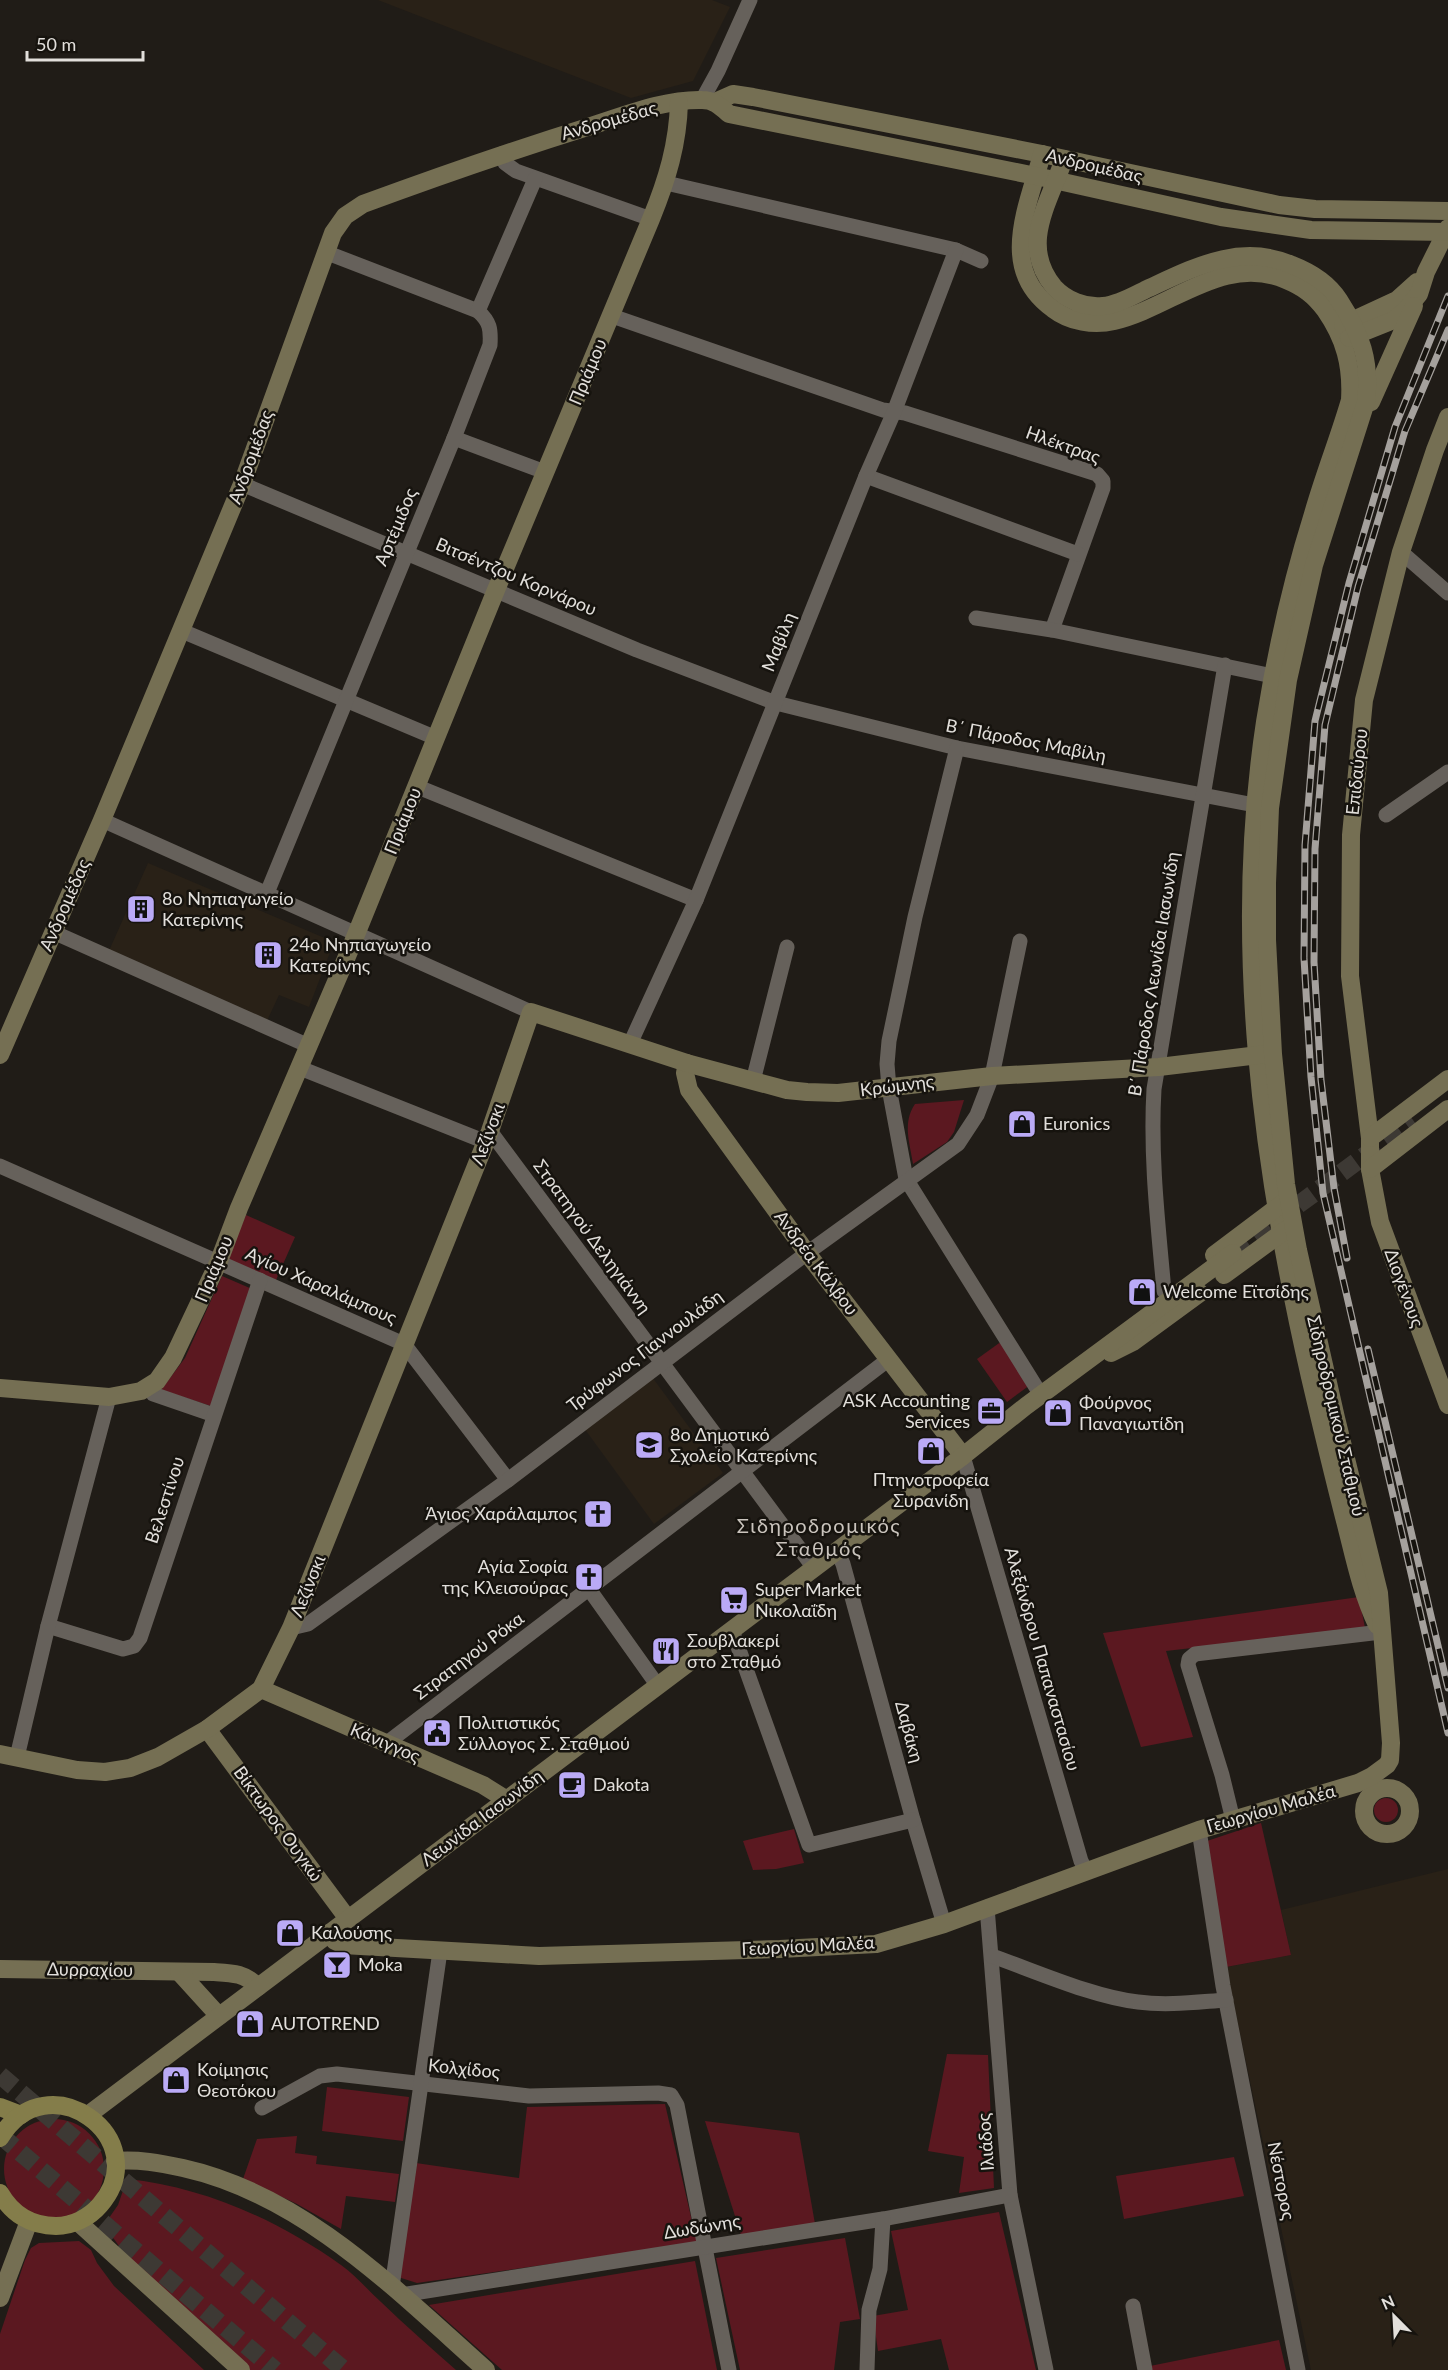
<svg xmlns="http://www.w3.org/2000/svg" width="1448" height="2370" viewBox="0 0 1448 2370" font-family="Lato,sans-serif">
  <style>
    .built { fill: #292117 }
    .green { fill: #5b1820 }
    .lines { fill: none; stroke-linecap: round; stroke-linejoin: round }
    .secondary-tunnel { stroke: #3d3934; stroke-width: 18; stroke-dasharray: 18 9; stroke-linecap: butt }
    .highway-tunnel { stroke: #3d3934; stroke-width: 18; stroke-dasharray: 18 9; stroke-linecap: butt }
    .street { stroke: #66615b; stroke-width: 15 }
    .secondary { stroke: #756f53; stroke-width: 18 }
    .primary { stroke: #847d4a; stroke-width: 18 }
    .rail-casing { stroke: #a5a19d; stroke-width: 7 }
    .rail { stroke: #16130e; stroke-width: 4.5; stroke-dasharray: 14; stroke-linecap: butt }
    .labels { text-anchor: middle; stroke-width: 5; stroke-linejoin: round; paint-order: stroke }
    .street-label { font-size: 18px; fill: #e2dfdb; stroke: #16130e }
    .poi-label { font-size: 18px; fill: #e2dfdb; stroke: #16130e; text-anchor: start }
    .neighbourhood-label { font-size: 20px; letter-spacing: 1.5px; fill: #cac4bd; stroke: #16130e }
  </style>
  <rect width="100%" height="100%" fill="#201c17"/>
  <g class="built">
    <path d="M378,0H712L730,7L693,81L631,98Z"/>
    <path d="M148,863L334,942L309,1007L279,995L266,1023L108,953Z"/>
    <path d="M652,1377L723,1473L654,1524L584,1428Z"/>
    <path d="M1448,1869V2370H1311L1226,1967L1291,1955L1281,1910Z"/>
  </g>
  <g class="green">
    <path d="M964,1100L954,1132L947,1142L913,1164C910,1143 902,1123 915,1104Z"/>
    <path d="M246,1215L295,1237L276,1280L227,1259Z"/>
    <path d="M222,1276L252,1289L211,1406L161,1390L185,1358Z"/>
    <path d="M1002,1341L1030,1385L1007,1402L977,1359Z"/>
    <path d="M1359,1597L1365,1628L1166,1651L1193,1737L1141,1747L1103,1633Z"/>
    <circle cx="1386" cy="1810" r="12"/>
    <path d="M1261,1823L1291,1955L1226,1967L1207,1841Z"/>
    <path d="M794,1829L804,1863L776,1869L753,1870L743,1841Z"/>
    <path d="M947,2054L988,2055L994,2188L959,2193L964,2157L928,2151Z"/>
    <path d="M327,2087L409,2097L403,2141L322,2131Z"/>
    <path d="M665,2104L697,2243L417,2283L398,2277L416,2163L519,2178L527,2107Z"/>
    <circle cx="54" cy="2169" r="50"/>
    <path d="M705,2121L799,2133L815,2224L741,2235Z"/>
    <path d="M297,2136L295,2153L317,2156L316,2164L399,2174L395,2202L346,2196L341,2229L297,2204L243,2179L257,2139Z"/>
    <path d="M1234,2157L1244,2196L1124,2219L1116,2176Z"/>
    <path d="M127,2179C204,2187 278,2220 341,2265C356,2276 368,2290 381,2302C406,2326 431,2348 456,2370H248L131,2263L114,2239L102,2228L118,2205Z"/>
    <path d="M999,2212L1036,2370H949L941,2339L878,2351L873,2316L908,2310L891,2231Z"/>
    <path d="M845,2238L860,2319L840,2322L834,2370H740L716,2258Z"/>
    <path d="M79,2241L91,2250L97,2263L114,2286L204,2370H0V2334L25,2260L31,2248L39,2243Z"/>
    <path d="M695,2261L717,2370H502L429,2305Z"/>
    <path d="M1279,2340L1286,2370H1150V2366Z"/>
  </g>
  <g class="lines">
    <path class="secondary-tunnel" d="M1233,1253L1413,1120"/>
    <g class="highway-tunnel">
      <path d="M0,2075L344,2370"/>
      <path d="M0,2135L275,2370"/>
    </g>
    <g class="street">
      <path d="M702,100L718,71L750,0"/>
      <path d="M501,154L505,163L516,171L651,219"/>
      <path d="M666,183L956,250L981,261"/>
      <path d="M325,252L478,311"/>
      <path d="M612,316L883,410L905,413L1097,474L1103,481V488L1052,630"/>
      <path d="M454,438L545,472"/>
      <path d="M866,476L1078,554"/>
      <path d="M242,484L637,650L776,703L957,748L1265,807"/>
      <path d="M1401,552L1448,593"/>
      <path d="M976,618L1052,630L1282,678"/>
      <path d="M182,631L436,738"/>
      <path d="M957,748L915,917L889,1041L887,1064L889,1088L906,1179L1041,1395"/>
      <path d="M418,787L696,900"/>
      <path d="M1386,815L1448,772"/>
      <path d="M102,820L531,1012"/>
      <path d="M267,893L454,438L490,345C491,329 490,322 478,311L535,179"/>
      <path d="M53,932L309,1046"/>
      <path d="M630,1044L696,900L866,476L894,412L956,250"/>
      <path d="M300,1068L486,1142"/>
      <path d="M753,1081L787,947"/>
      <path d="M490,1131L814,1568"/>
      <path d="M0,1166L404,1344L508,1480"/>
      <path d="M1164,1291C1158,1224 1150,1156 1154,1089L1225,665"/>
      <path d="M149,1386L153,1394L214,1415"/>
      <path d="M963,1456L1081,1861L1087,1872"/>
      <path d="M837,1551L843,1564L913,1820L944,1924"/>
      <path d="M589,1589L658,1686"/>
      <path d="M48,1626L123,1649L134,1646L140,1638L260,1280"/>
      <path d="M291,1628L308,1624L508,1480L807,1253L958,1144L977,1115L992,1076L1020,941"/>
      <path d="M732,1630L809,1845L913,1820"/>
      <path d="M387,1743L889,1359"/>
      <path d="M17,1757L48,1626L109,1397"/>
      <path d="M1233,1820L1222,1775L1188,1665L1189,1659L1195,1654L1381,1632"/>
      <path d="M1199,1830L1223,1986L1298,2370"/>
      <path d="M987,1907L1010,2195L1046,2370"/>
      <path d="M992,1956C1035,1971 1093,1997 1138,2002C1167,2006 1197,2002 1226,2000"/>
      <path d="M262,2108L320,2076L337,2074L529,2096L658,2093L671,2095L677,2105L729,2370"/>
      <path d="M392,2287L440,1951"/>
      <path d="M401,2295L883,2219L1010,2195"/>
      <path d="M1133,2306L1145,2370"/>
      <path d="M867,2370L869,2310L880,2269L883,2219"/>
    </g>
    <g class="secondary">
      <path d="M715,102L733,94L753,97L1042,154L1279,205L1315,209L1448,211"/>
      <path d="M1042,154C1028,207 997,269 1053,309C1070,322 1094,326 1114,321C1171,308 1224,253 1286,280C1303,287 1314,295 1325,310C1345,339 1352,365 1350,400C1339,438 1324,475 1313,514C1292,581 1276,652 1265,722C1232,940 1261,1163 1310,1377C1321,1424 1332,1470 1344,1517C1354,1555 1360,1589 1377,1625"/>
      <path d="M1343,325L1397,300L1417,282"/>
      <path d="M1349,338L1394,320L1406,310L1419,294L1426,272L1448,228"/>
      <path d="M1371,402L1414,306"/>
      <path d="M1448,417L1435,450L1401,552L1364,700L1351,835L1350,976L1370,1138V1169L1380,1222L1448,1405"/>
      <path d="M0,1055L102,820L242,484L333,233L345,216L363,204C439,176 514,150 591,126C626,115 665,99 702,100C714,100 720,106 729,114L1036,176L1221,217L1311,230L1448,232"/>
      <path d="M687,1063L685,1073L689,1090L807,1253L963,1456"/>
      <path d="M1370,1138L1448,1079"/>
      <path d="M1370,1169L1448,1109"/>
      <path d="M1214,1255L1283,1203"/>
      <path d="M1224,1275L1287,1229"/>
      <path d="M1111,1353L1133,1342L1200,1293"/>
      <path d="M0,1388L109,1397L141,1391L157,1381L173,1358L219,1261L239,1208L351,947L496,590L651,219C667,180 678,144 679,102"/>
      <path d="M261,1689L483,1785L507,1800"/>
      <path d="M207,1729L348,1919"/>
      <path d="M0,1754L77,1770L105,1772L130,1768L158,1757L207,1729L261,1689L291,1628L490,1131L531,1012L690,1064L787,1090L807,1092L838,1093L992,1076L1159,1067L1267,1054"/>
      <circle cx="1387" cy="1811" r="23"/>
      <path d="M329,1933L335,1941L343,1945L539,1956L780,1949L876,1944L944,1924L1199,1830L1358,1783L1372,1776L1387,1765L1390,1760L1391,1743L1379,1593L1336,1418L1298,1250L1286,1184L1273,1054L1267,940V883L1270,808L1288,680L1314,565L1366,402C1371,361 1361,334 1339,300C1328,283 1310,272 1292,265C1240,242 1193,268 1145,290C1133,296 1117,305 1103,306C1085,308 1066,300 1054,287C1019,245 1049,203 1064,159"/>
      <path d="M0,1969L214,1972C232,1973 245,1973 258,1987"/>
      <path d="M179,1972L219,2016"/>
      <path d="M88,2115L963,1456L1026,1406L1233,1253"/>
      <path d="M115,2161C138,2159 160,2163 183,2168C304,2195 396,2290 486,2370"/>
      <path d="M78,2222L241,2370"/>
      <path d="M0,2298L29,2221"/>
    </g>
    <g class="primary">
      <path d="M0,2107L21,2115"/>
      <path d="M0,2138C47,2059 157,2139 100,2205C89,2218 72,2226 56,2226C31,2226 12,2214 0,2193"/>
    </g>
    <g class="rail-casing">
      <g id="rail">
        <path d="M1448,296L1395,427L1349,583L1315,721L1305,845L1304,958L1311,1077L1323,1193L1448,1733"/>
        <path d="M1347,1258L1334,1188L1321,1080L1314,962L1315,849L1325,725L1358,587L1405,431L1448,330"/>
        <path d="M1368,1349L1448,1688"/>
      </g>
    </g>
    <use href="#rail" class="rail"/>
  </g>
  <defs>
    <g id="building-square" transform="scale(1.5)"><rect x="-9" y="-9" width="18" height="18" rx="4" fill="#baaaf6" stroke="#16130e"/><path d="M-4-6H4V6H1V3H-1V6H-4ZM-2.5-4.3h1.7v1.8h-1.7ZM.8-4.3h1.7v1.8H.8ZM-2.5-1h1.7V.8h-1.7ZM.8-1h1.7V.8H.8Z" fill="#111"/></g>
    <g id="shop-square" transform="scale(1.5)"><rect x="-9" y="-9" width="18" height="18" rx="4" fill="#baaaf6" stroke="#16130e"/><path d="M-5-2.5h2.3a2.7 3.5 0 0 1 5.4 0H5L5.5 6h-11ZM-1.5-2.5h3a1.5 2.3 0 0 0-3 0Z" fill="#111"/></g>
    <g id="office-square" transform="scale(1.5)"><rect x="-9" y="-9" width="18" height="18" rx="4" fill="#baaaf6" stroke="#16130e"/><path d="M-6-3h4V-5.5h4V-3h4V5H-6ZM-1-4.5V-3h2v-1.5ZM-6 0V1H6V0Z" fill="#111"/></g>
    <g id="school-square" transform="scale(1.5)"><rect x="-9" y="-9" width="18" height="18" rx="4" fill="#baaaf6" stroke="#16130e"/><path d="M0-5L7-2L0 1L-7-2ZM-4 1L0 2.5L4 1V4Q0 6-4 4Z" fill="#111"/></g>
    <g id="church-square" transform="scale(1.5)"><rect x="-9" y="-9" width="18" height="18" rx="4" fill="#baaaf6" stroke="#16130e"/><path d="M-1.2-6h2.4v3.5h3.3v2.4h-3.3V6h-2.4V-.1h-3.3v-2.4h3.3Z" fill="#111"/></g>
    <g id="supermarket-square" transform="scale(1.5)"><rect x="-9" y="-9" width="18" height="18" rx="4" fill="#baaaf6" stroke="#16130e"/><path d="M-6-5.5h2.5l.6 2H6L4.5 2H-2.5L-4.4-4H-6ZM-1.5 3.2a1.3 1.3 0 1 0 .1 0ZM3 3.2a1.3 1.3 0 1 0 .1 0Z" fill="#111"/></g>
    <g id="restaurant-square" transform="scale(1.5)"><rect x="-9" y="-9" width="18" height="18" rx="4" fill="#baaaf6" stroke="#16130e"/><path d="M-5-6h1v4h1v-4h1v4h1v-4h1v5L-1.5 .5V6h-2V.5L-5-1ZM5-6V6H3V1.5H1.5Q1.5-4 5-6Z" fill="#111"/></g>
    <g id="civic-square" transform="scale(1.5)"><rect x="-9" y="-9" width="18" height="18" rx="4" fill="#baaaf6" stroke="#16130e"/><path d="M-.6-6.5H3V-4.5H.6V-3L4-1V1h2V6H-6V1h2V-1L-.6-3ZM-1.2 2.5V6h2.4V2.5Z" fill="#111"/></g>
    <g id="cafe-square" transform="scale(1.5)"><rect x="-9" y="-9" width="18" height="18" rx="4" fill="#baaaf6" stroke="#16130e"/><path d="M-5.5-4.5H6V0H3Q3 3.5 0 3.5H-2.5Q-5.5 3.5-5.5 0ZM3-3.2v2h1.7v-2ZM-6 4.5H4V6H-6Z" fill="#111"/></g>
    <g id="bar-square" transform="scale(1.5)"><rect x="-9" y="-9" width="18" height="18" rx="4" fill="#baaaf6" stroke="#16130e"/><path d="M-6-5H6L.8 .8V4.5H3.5V6h-7V4.5H-.8V.8Z" fill="#111"/></g>
  </defs>
  <g fill-rule="evenodd">
    <use href="#building-square" x="141" y="909"/>
    <use href="#building-square" x="268" y="955"/>
    <use href="#shop-square" x="1022" y="1124"/>
    <use href="#shop-square" x="1142" y="1292"/>
    <use href="#office-square" x="991" y="1411"/>
    <use href="#shop-square" x="1058" y="1413"/>
    <use href="#school-square" x="649" y="1445"/>
    <use href="#shop-square" x="931" y="1451"/>
    <use href="#church-square" x="598" y="1514"/>
    <use href="#church-square" x="589" y="1577"/>
    <use href="#supermarket-square" x="734" y="1600"/>
    <use href="#restaurant-square" x="666" y="1651"/>
    <use href="#civic-square" x="437" y="1733"/>
    <use href="#cafe-square" x="572" y="1785"/>
    <use href="#shop-square" x="290" y="1933"/>
    <use href="#bar-square" x="337" y="1965"/>
    <use href="#shop-square" x="250" y="2024"/>
    <use href="#shop-square" x="176" y="2080"/>
  </g>
  <g class="labels">
    <g class="street-label">
      <text transform="translate(609 121) rotate(-16)" y="6">Ανδρομέδας</text>
      <text transform="translate(1094 166) rotate(13)" y="6">Ανδρομέδας</text>
      <text transform="translate(588 372) rotate(-67)" y="6">Πριάμου</text>
      <text transform="translate(1063 445) rotate(20)" y="6">Ηλέκτρας</text>
      <text transform="translate(251 457) rotate(-70)" y="6">Ανδρομέδας</text>
      <text transform="translate(396 527) rotate(-67)" y="6">Αρτέμιδος</text>
      <text transform="translate(516 577) rotate(23)" y="6">Βιτσέντζου Κορνάρου</text>
      <text transform="translate(779 642) rotate(-68)" y="6">Μαβίλη</text>
      <text transform="translate(1026 741) rotate(11)" y="6">Β΄ Πάροδος Μαβίλη</text>
      <text transform="translate(1357 772) rotate(-84)" y="6">Επιδαύρου</text>
      <text transform="translate(403 821) rotate(-68)" y="6">Πριάμου</text>
      <text transform="translate(65 905) rotate(-66)" y="6">Ανδρομέδας</text>
      <text transform="translate(1154 974) rotate(-81)" y="6">Β΄ Πάροδος Λεωνίδα Ιασωνίδη</text>
      <text transform="translate(897 1086) rotate(-7)" y="6">Κρώμνης</text>
      <text transform="translate(488 1134) rotate(-69)" y="6">Λεζίνσκι</text>
      <text transform="translate(592 1237) rotate(54)" y="6">Στρατηγού Δεληγιάννη</text>
      <text transform="translate(816 1263) rotate(53)" y="6">Ανδρέα Κάλβου</text>
      <text transform="translate(214 1269) rotate(-67)" y="6">Πριάμου</text>
      <text transform="translate(321 1286) rotate(24)" y="6">Αγίου Χαραλάμπους</text>
      <text transform="translate(1404 1288) rotate(70)" y="6">Διογένους</text>
      <text transform="translate(645 1351) rotate(-37)" y="6">Τρύφωνος Γιαννουλάδη</text>
      <text transform="translate(1336 1416) rotate(77)" y="6">Σιδηροδρομικού Σταθμού</text>
      <text transform="translate(165 1500) rotate(-72)" y="6">Βελεστίνου</text>
      <text transform="translate(308 1586) rotate(-68)" y="6">Λεζίνσκι</text>
      <text transform="translate(469 1656) rotate(-37)" y="6">Στρατηγού Ρόκα</text>
      <text transform="translate(1042 1659) rotate(74)" y="6">Αλεξάνδρου Παπαναστασίου</text>
      <text transform="translate(909 1732) rotate(75)" y="6">Δαβάκη</text>
      <text transform="translate(385 1743) rotate(23)" y="6">Κάνιγγος</text>
      <text transform="translate(1271 1809) rotate(-16)" y="6">Γεωργίου Μαλέα</text>
      <text transform="translate(482 1818) rotate(-37)" y="6">Λεωνίδα Ιασωνίδη</text>
      <text transform="translate(278 1824) rotate(54)" y="6">Βίκτωρος Ουγκώ</text>
      <text transform="translate(808 1946) rotate(-3)" y="6">Γεωργίου Μαλέα</text>
      <text transform="translate(90 1970) rotate(1)" y="6">Δυρραχίου</text>
      <text transform="translate(464 2069) rotate(6)" y="6">Κολχίδος</text>
      <text transform="translate(986 2142) rotate(-94)" y="6">Ιλιάδος</text>
      <text transform="translate(1281 2181) rotate(79)" y="6">Νέστορος</text>
      <text transform="translate(702 2227) rotate(-9)" y="6">Δωδώνης</text>
    </g>
    <g class="poi-label">
      <text x="162" y="905">8ο Νηπιαγωγείο<tspan x="162" dy="21">Κατερίνης</tspan></text>
      <text x="289" y="951">24ο Νηπιαγωγείο<tspan x="289" dy="21">Κατερίνης</tspan></text>
      <text x="1043" y="1130">Euronics</text>
      <text x="1163" y="1298">Welcome Eϊτσίδης</text>
      <text x="970" y="1407" text-anchor="end">ASK Accounting<tspan x="970" dy="21">Services</tspan></text>
      <text x="1079" y="1409">Φούρνος<tspan x="1079" dy="21">Παναγιωτίδη</tspan></text>
      <text x="670" y="1441">8ο Δημοτικό<tspan x="670" dy="21">Σχολείο Κατερίνης</tspan></text>
      <text x="931" y="1486" text-anchor="middle">Πτηνοτροφεία<tspan x="931" dy="21">Συρανίδη</tspan></text>
      <text x="577" y="1520" text-anchor="end">Άγιος Χαράλαμπος</text>
      <text x="568" y="1573" text-anchor="end">Αγία Σοφία<tspan x="568" dy="21">της Κλεισούρας</tspan></text>
      <text x="755" y="1596">Super Market<tspan x="755" dy="21">Νικολαΐδη</tspan></text>
      <text x="687" y="1647">Σουβλακερί<tspan x="687" dy="21">στο Σταθμό</tspan></text>
      <text x="458" y="1729">Πολιτιστικός<tspan x="458" dy="21">Σύλλογος Σ. Σταθμού</tspan></text>
      <text x="593" y="1791">Dakota</text>
      <text x="311" y="1939">Καλούσης</text>
      <text x="358" y="1971">Moka</text>
      <text x="271" y="2030">AUTOTREND</text>
      <text x="197" y="2076">Κοίμησις<tspan x="197" dy="21">Θεοτόκου</tspan></text>
    </g>
    <g class="neighbourhood-label">
      <text x="819" y="1533">Σιδηροδρομικός<tspan x="819" dy="23">Σταθμός</tspan></text>
    </g>
  </g>
  <g transform="translate(1394 2316) rotate(336)" stroke="#16130e" stroke-width="4.5" paint-order="stroke">
  <path d="M0-4.5L10 22L0 15L-10 22Z" fill="#e2dfdb"/>
  <text y="-9" font-size="16" font-weight="bold" text-anchor="middle" fill="#e2dfdb">N</text>
  </g>
  <path d="M27 51v9h116v-9" fill="none" stroke="#e2dfdb" stroke-width="3"/>
  <text x="36" y="51" font-size="18" fill="#e2dfdb" stroke="#16130e" stroke-width="4.5" paint-order="stroke">50 m</text>
</svg>
